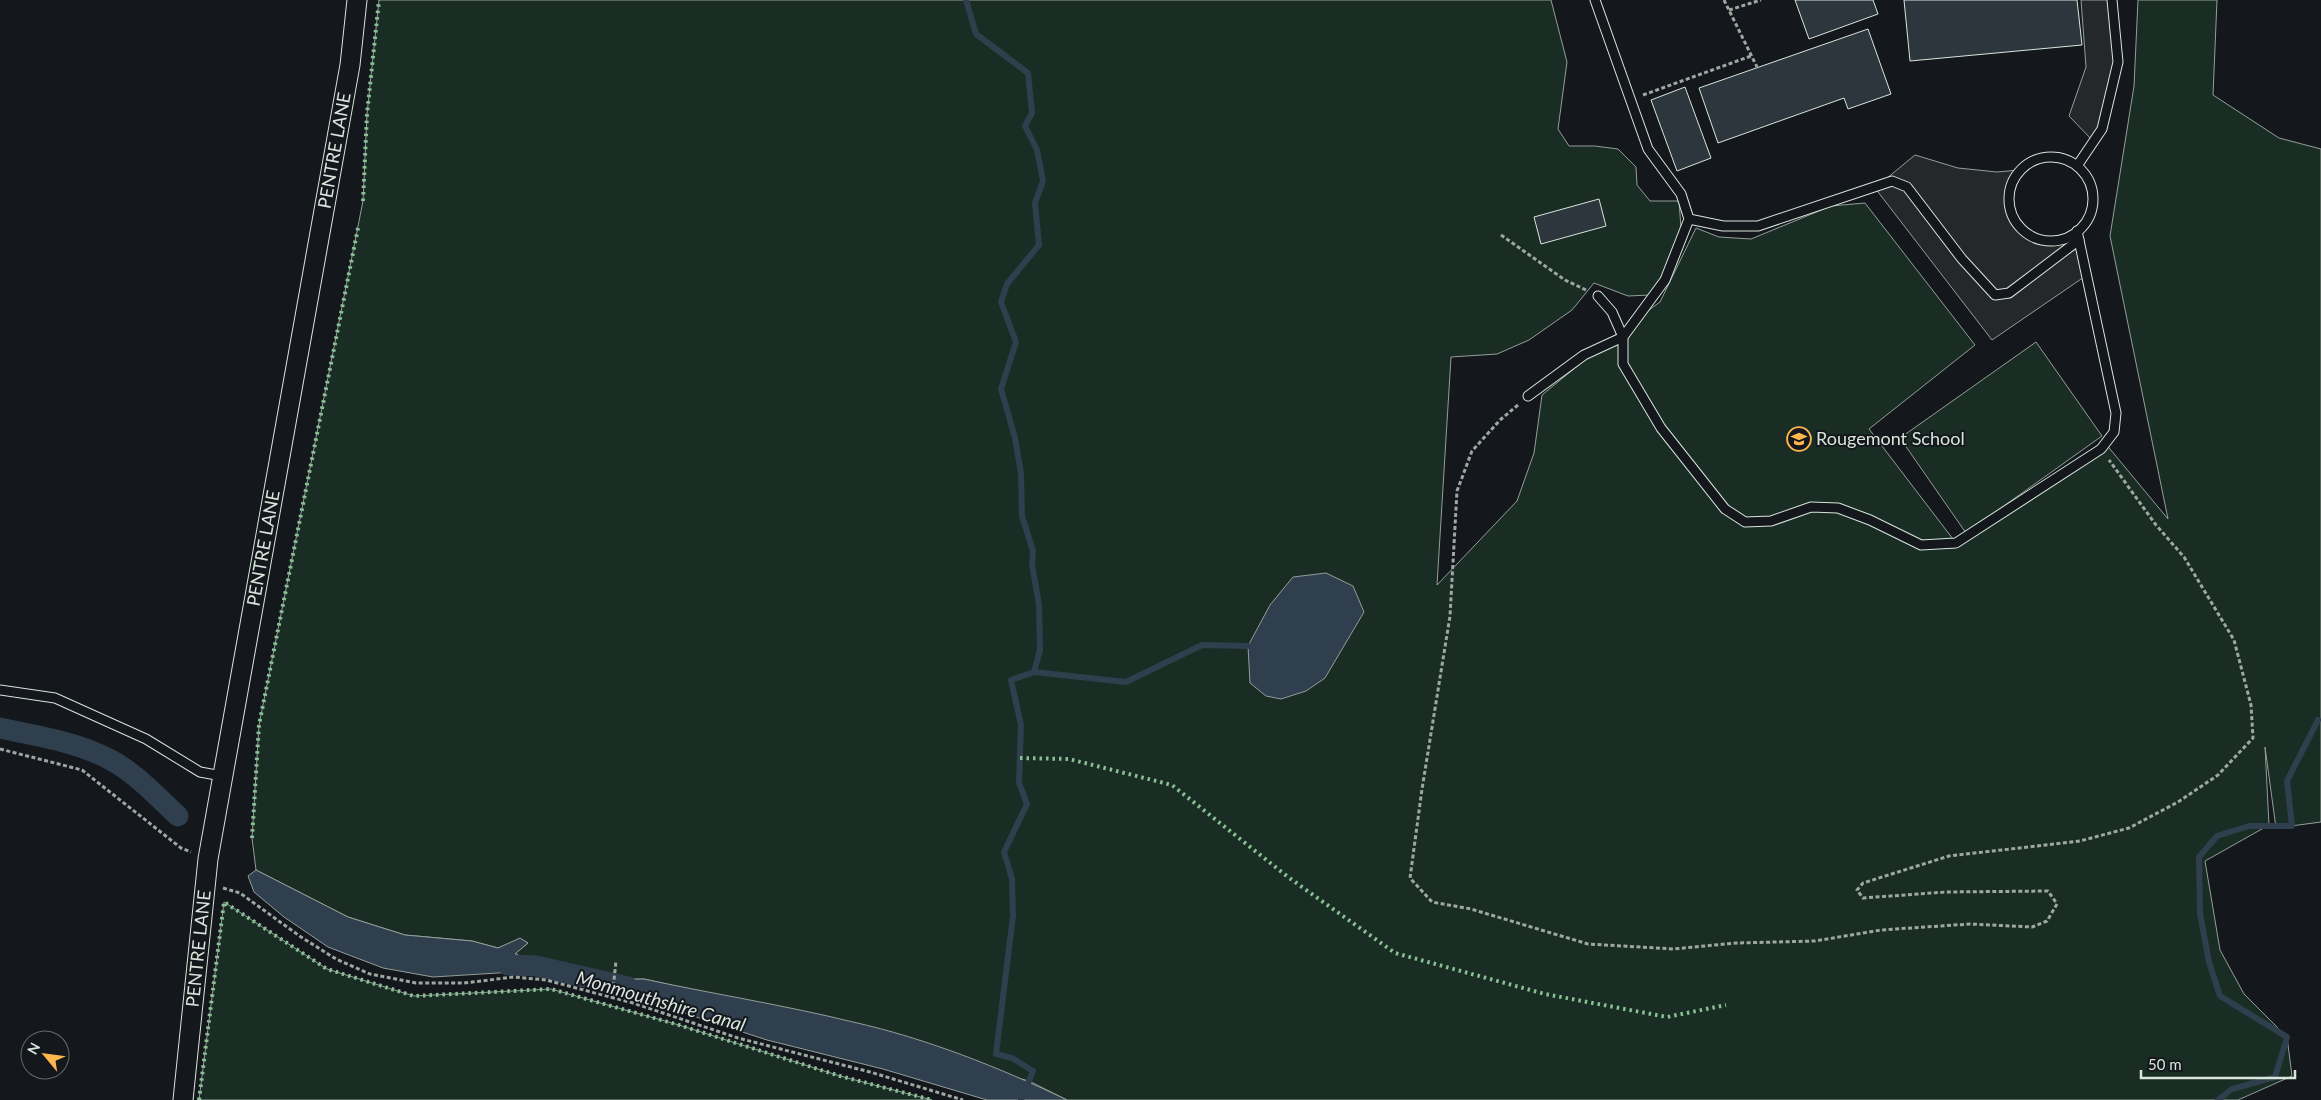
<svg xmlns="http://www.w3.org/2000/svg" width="2321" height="1100" viewBox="0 0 2321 1100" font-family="Lato,sans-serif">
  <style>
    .green { fill: #1a2d24; stroke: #939e99 }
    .parking { fill: #24282b; stroke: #939e99 }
    .water { fill: #2f3f4d; stroke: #939e99 }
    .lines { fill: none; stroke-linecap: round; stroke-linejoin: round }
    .stream { stroke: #2f3f4d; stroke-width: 6 }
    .canal { stroke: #2f3f4d; stroke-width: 21 }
    .building { fill: #2c363c; stroke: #d8e6dc }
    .lane-casing { stroke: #d8e6dc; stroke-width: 11 }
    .street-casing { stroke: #d8e6dc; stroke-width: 21 }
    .path { stroke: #9da8a2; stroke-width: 3; stroke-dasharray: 4 2.5; stroke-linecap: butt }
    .lane { stroke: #14181c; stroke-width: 9 }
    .street { stroke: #14181c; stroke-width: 19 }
    .hedge { stroke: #8ac095; stroke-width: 4; stroke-dasharray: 2.5 4; stroke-linecap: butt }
    .labels { text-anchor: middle; stroke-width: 4; stroke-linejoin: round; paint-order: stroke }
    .street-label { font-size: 18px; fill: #d8e6dc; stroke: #14181c }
    .poi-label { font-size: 18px; fill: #d8e6dc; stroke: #14181c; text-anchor: start }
    .water-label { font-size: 19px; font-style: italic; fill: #d8e6dc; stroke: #14181c }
  </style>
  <rect width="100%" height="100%" fill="#14181c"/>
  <g class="green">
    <path d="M379,0H1551L1567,62L1558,129L1569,146H1595L1618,149L1636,167L1637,185L1650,201H1679L1681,228L1669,264L1650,295L1628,296L1594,283L1572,310L1529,340L1497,354L1451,357L1437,585L1517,501L1534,453L1542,395L1620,331L1660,302L1696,228L1719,237L1751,239L1831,206L1865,203L1975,345L1869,429L1956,543L2105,443L2168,519L2110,236L2134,86L2138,0H2217L2213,95L2279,138L2321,149V822L2276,828L2265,747L2269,825L2205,861L2220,950L2244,994L2287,1037L2292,1076L2238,1100H1067L1029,1081L698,991L644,979L599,980L536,966L515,953L528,943L520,939L498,948L472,941L405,935L348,917L256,870L252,838L259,725L363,201L367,114Z"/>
    <path d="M2036,342L2102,436L1966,533L1900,438Z"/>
    <path d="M224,902L327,969L414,996L551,989L679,1025L840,1076L932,1100H199Z"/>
  </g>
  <g class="parking">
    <path d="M2081,0H2112L2118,62L2102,129L2093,141L2069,116L2086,67Z"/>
    <path d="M1915,155L1958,168L1997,172L2019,170L2011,183L2008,197L2010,211L2021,229L2033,238L2048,241L2062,240L2077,231L2087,275L1992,340L1875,188Z"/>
  </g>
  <g class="water">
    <path d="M1326,573L1353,586L1364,612L1325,678L1306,691L1281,699L1266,696L1250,683L1248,646L1270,605L1293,577Z"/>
    <path d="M256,870L348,917L405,935L472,941L498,948L520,938L528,943L515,954L536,966L514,972L433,977L383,968L328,947L284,917L254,892L248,876Z"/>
    <path d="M644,979C713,994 784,1005 853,1022C925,1038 1001,1068 1067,1100H987L883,1069L767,1040L644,1000L599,980Z"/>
  </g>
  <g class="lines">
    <g class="stream">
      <path d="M966,0L976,34L1028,73L1032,113L1025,126L1037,150L1043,181L1035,203L1039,245L1007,284L1001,302L1016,342L1001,389L1015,438L1021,473L1022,516L1033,551L1032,564L1039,605L1040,650L1034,672"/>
      <path d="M1021,1100L1033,1071L1012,1058L996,1054L1013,916L1012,879L1004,852L1027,804L1019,783L1021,725L1011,680L1034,672L1126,682L1202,645L1248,646"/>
      <path d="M2218,1100L2232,1089L2275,1077L2287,1037L2220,996L2209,962L2200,913L2199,857L2217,836L2249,826H2292L2287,781L2318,720"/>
    </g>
    <g class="canal">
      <path d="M0,728C36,736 74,741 107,758C134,771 156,796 178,816"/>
      <path d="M508,965L536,966L628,987"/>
    </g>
  </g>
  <g class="building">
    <path d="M1795,0H1873L1878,14L1809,39Z"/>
    <path d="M1904,0H2077L2082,45L1910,61Z"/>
    <path d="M1868,29L1891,94L1848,109L1844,98L1718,143L1699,88Z"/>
    <path d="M1685,87L1711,158L1677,171L1651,100Z"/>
    <path d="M1599,199L1606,226L1541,244L1534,217Z"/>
  </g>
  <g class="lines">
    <g class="lane-casing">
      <g id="lane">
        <path d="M1595,0L1648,149L1681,194L1689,219L1665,280L1623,337V364L1661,428L1725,509L1745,522L1771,521L1811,507L1838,508L1870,520L1921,545L1956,543L2101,449L2114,432L2116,413L2077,231"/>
        <circle cx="2051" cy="199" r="42"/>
        <path d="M2077,166L2102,129L2118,62L2112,0"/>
        <path d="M1689,219L1723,226H1758L1892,181L1907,187L1962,259L1995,295L2009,293L2079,240"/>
        <path d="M1528,396L1584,355L1623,337L1612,312L1598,296"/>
        <path d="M0,690L55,698L146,739L200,772L222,776"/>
      </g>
    </g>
    <g class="street-casing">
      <g id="street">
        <path id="s1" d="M183,1100L208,859L350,65L357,0"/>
      </g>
    </g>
    <g class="path">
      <path d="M1724,0L1757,67"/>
      <path d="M1729,10L1761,0"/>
      <path d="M1643,95L1751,56"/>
      <path d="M1501,235L1565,280L1586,290"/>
      <path d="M1518,405L1500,420L1472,451L1457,491L1450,616L1422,789L1410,878L1432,902L1471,909L1588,944L1674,949L1736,943L1815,941L1881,930L1970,924L2032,927L2047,921L2057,904L2048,891L1946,892L1863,898L1857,890L1863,883L1949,856L2080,841L2129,828L2178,802L2218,775L2253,738L2251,705L2234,640L2184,557L2156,525L2109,460"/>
      <path d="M0,749L82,770L181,848L191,852"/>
      <path d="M223,888L240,893L301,937L336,959L370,974L416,983H464L514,977L546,980L633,1003L738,1038L870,1072L963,1100"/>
      <path d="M612,999L616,961"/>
    </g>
    <use href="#lane" class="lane"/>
    <use href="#street" class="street"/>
    <g class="hedge">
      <path d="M363,201L367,114L379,0"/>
      <path d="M1020,758L1069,759L1172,785L1288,877L1395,953L1545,994L1667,1017L1726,1005"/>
      <path d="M252,838L259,725L358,228"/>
      <path d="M199,1100L224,902L327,969L414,996L551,989L679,1025L840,1076L932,1100"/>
    </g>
  </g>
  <defs>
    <g id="school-ring" transform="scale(1.25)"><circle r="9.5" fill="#14181c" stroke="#ffb74d" stroke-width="1.5"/><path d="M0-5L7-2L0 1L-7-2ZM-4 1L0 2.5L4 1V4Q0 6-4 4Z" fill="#ffb74d"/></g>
  </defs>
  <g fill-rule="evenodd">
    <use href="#school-ring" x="1799" y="439"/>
  </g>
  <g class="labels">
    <g class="street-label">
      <text dy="6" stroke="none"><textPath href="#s1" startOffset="962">PENTRE LANE</textPath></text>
      <text dy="6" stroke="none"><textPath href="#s1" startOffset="558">PENTRE LANE</textPath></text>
      <text dy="6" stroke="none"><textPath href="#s1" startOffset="152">PENTRE LANE</textPath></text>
    </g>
    <g class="poi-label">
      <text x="1816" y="445">Rougemont School</text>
    </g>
    <g class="water-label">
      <text transform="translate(661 1001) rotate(16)" y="7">Monmouthshire Canal</text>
    </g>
  </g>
  <g transform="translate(45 1055) rotate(299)"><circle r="24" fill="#14181c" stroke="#626a69"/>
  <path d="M0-4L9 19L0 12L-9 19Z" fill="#ffb74d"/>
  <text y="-8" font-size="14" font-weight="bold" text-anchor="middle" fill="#d8e6dc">N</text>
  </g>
  <path d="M2141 1070v8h154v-8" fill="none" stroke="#d8e6dc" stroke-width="2.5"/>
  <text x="2148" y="1070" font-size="15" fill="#d8e6dc" stroke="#14181c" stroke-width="4" paint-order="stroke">50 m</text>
</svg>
